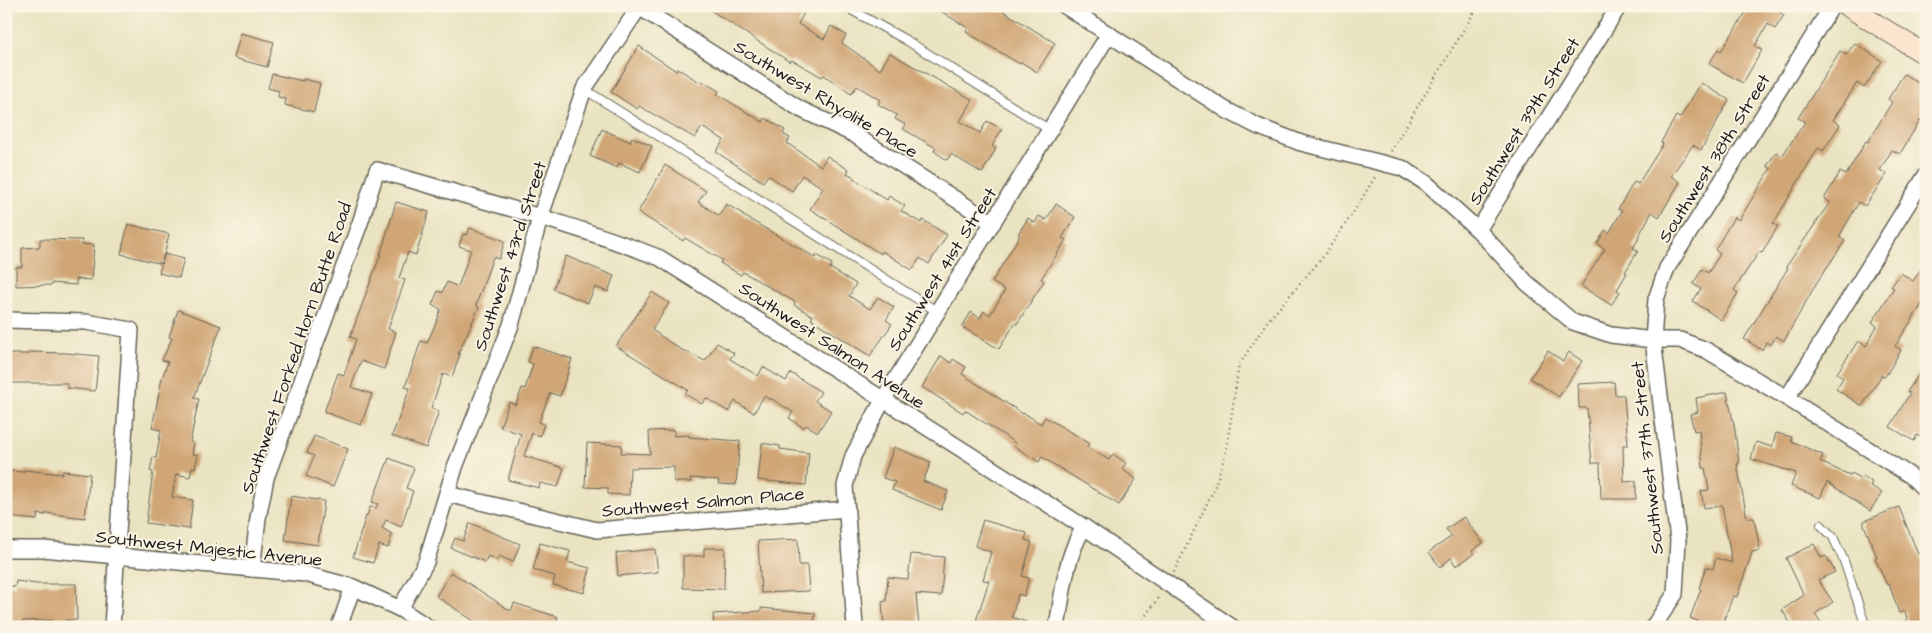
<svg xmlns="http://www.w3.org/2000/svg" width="1932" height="633" viewBox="0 0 1932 633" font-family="'Architects Daughter',sans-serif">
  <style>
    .building { fill: #d0a676 }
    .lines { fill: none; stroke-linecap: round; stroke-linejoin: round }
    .lane-casing { stroke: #646256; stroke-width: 10 }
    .street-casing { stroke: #646256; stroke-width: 18 }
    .secondary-casing { stroke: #646256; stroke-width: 22 }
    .path { stroke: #646256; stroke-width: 2.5; stroke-dasharray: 1 4; stroke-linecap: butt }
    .lane { stroke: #fff; stroke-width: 8 }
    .street { stroke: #fff; stroke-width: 15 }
    .secondary { stroke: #fce5cf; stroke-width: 20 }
    .labels { text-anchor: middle; stroke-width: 4; stroke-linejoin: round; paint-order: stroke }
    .street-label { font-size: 18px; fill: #1c1c1c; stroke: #fcf5e5 }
  </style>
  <rect width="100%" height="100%" fill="#fcf5e5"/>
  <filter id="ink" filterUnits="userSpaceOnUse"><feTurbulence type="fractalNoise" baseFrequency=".02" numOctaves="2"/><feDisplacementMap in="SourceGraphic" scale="10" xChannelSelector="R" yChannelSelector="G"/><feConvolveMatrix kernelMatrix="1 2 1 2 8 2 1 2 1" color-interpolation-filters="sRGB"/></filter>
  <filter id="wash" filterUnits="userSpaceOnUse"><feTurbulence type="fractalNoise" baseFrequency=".0096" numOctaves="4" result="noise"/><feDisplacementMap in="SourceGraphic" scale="20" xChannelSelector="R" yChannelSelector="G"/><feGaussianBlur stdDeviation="1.12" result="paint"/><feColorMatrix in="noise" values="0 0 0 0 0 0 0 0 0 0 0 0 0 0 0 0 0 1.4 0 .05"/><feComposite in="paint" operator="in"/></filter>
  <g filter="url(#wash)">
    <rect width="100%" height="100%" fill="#eae3c1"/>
    <g id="blocks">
      <g class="building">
        <path d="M704,6H797L805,11L798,24L824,39L831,26L846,35L842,43L880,70L890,53L973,100L960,121L980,133L987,121L1002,129L992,146L996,149L982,173L951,154L947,160L934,151L936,148L903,129L906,125L895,119L897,115L878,104L880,100L857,86L851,94L824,75L822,77L792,60L790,62Z"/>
        <path d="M932,6H995L1055,43L1037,72L1021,62L1020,64L966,32L968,28Z"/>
        <path d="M1750,6H1781L1778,11L1784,15L1775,29L1768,24L1755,46L1762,50L1743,83L1709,64L1718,49L1721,51Z"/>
        <path d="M241,33L274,42L267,67L234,58Z"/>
        <path d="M1855,43L1882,61L1864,88L1857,83L1833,120L1840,125L1823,151L1818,148L1773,224L1778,226L1762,253L1759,252L1734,290L1738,293L1721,320L1693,301L1701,289L1693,284L1702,269L1708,273L1720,254L1715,250L1734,217L1739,220L1771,168L1767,166L1776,152L1782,156L1805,122L1798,118L1840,51L1846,55Z"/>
        <path d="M639,46L676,71L677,68L701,83L702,81L719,91L717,94L763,122L765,118L785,130L783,134L790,138L787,143L821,166L827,156L849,170L847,173L854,177L853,178L887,200L889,196L905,206L901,211L921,223L923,220L947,235L929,264L920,258L912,270L882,251L881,254L810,209L823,188L802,175L792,191L768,175L763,182L716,152L724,140L702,127L695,138L639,106L637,109L611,92Z"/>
        <path d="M272,74L303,81V79L320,83L314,112L285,105L286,99L278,97L279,91L268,88Z"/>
        <path d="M1904,74L1926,88V114L1921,121L1920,120L1900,154L1892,150L1880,170L1887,174L1865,206L1859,202L1839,237L1845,241L1817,282L1784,341L1776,336L1771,345L1766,342L1762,350L1744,339L1788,268L1786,267L1830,202L1824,199L1840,172L1846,175L1866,141L1868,142L1892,102L1888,99Z"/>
        <path d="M1701,83L1729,100L1701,150L1693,145L1671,176L1680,182L1659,217L1652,212L1638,237L1639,238L1633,248L1638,251L1625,272L1627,273L1617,290L1620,292L1611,305L1581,286L1605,249L1597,244L1605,230L1609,233L1622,211L1618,209L1634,182L1638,184L1663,144L1661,142L1676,116L1680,118Z"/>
        <path d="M602,129L630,142L632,137L652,146L640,172L619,163L617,168L590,156Z"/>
        <path d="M665,165L706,191L698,202L719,216L726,204L743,214L742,215L816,258L817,255L832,264L830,268L856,284L849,296L870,309L878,297L894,307L886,320L892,324L870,356L811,319L813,316L794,305L795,302L743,272L741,275L720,263L722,260L685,238L683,241L638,212Z"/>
        <path d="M396,202L429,212L416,255L408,252L399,278L405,280L388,329L396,332L384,369L361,361L351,387L372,394L361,425L324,412L338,373L344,375L356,339L350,337L380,256Z"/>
        <path d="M1056,204L1075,217L1062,238L1066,240L1041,279L1044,281L1017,324L1015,323L999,349L962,327L971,312L980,318L984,311L990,315L1005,290L992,282L1020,235L1018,234L1028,218L1035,223L1039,216L1046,220Z"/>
        <path d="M128,224L169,234L162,264L121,254Z"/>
        <path d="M470,228L505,241L499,259L493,257L476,305L479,307L458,354H460L452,377L443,374L431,408L439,411L426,448L392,436L410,388L405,387L421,341L427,343L439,316H438L441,309L432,305L438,291L442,293L447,282L458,287L471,250L459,246L463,234L467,235Z"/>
        <path d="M40,239L82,240L81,244L94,245L91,280L76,279V285L52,283V285L16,286V267H22V248L40,247Z"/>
        <path d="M164,254L184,259L179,278L159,273Z"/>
        <path d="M566,256L614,276L608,292L595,287L588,303L553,289Z"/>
        <path d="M1926,262V298L1895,346L1901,350L1885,377L1882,375L1862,406L1836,389L1843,378L1837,373L1858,341L1866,346L1877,326L1872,322L1894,288L1891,287L1901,273L1913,281Z"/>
        <path d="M652,292L669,303L652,330L680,349L705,361L717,343L734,353L730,359L758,376L763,367L786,381L791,373L821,392L815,401L831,411L818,432L806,425L804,428L789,418L793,412L770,398V400L764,396L754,413L735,401L729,412L706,398L702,404L685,394L688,390L616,346Z"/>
        <path d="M178,310L221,326L194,398L199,399L190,442L194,443L192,454L198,455L195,468L192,467L190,477L176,474L172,497L193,500L189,529L146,523L153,472L150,471L153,457L156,458L161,430L152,428L162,378L168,362L162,360L172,338L169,337Z"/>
        <path d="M533,346L572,359L560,396L550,393L539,422L544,424L540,436L532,433L524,456L564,468L558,487L540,483L539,488L508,480L521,434L500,427L509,402L516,405L522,388L525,389L533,364L528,362Z"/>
        <path d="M1548,351L1563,361L1569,352L1582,361L1559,397L1530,378Z"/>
        <path d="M30,352L66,353L99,356L95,391L67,388V383H6V354H30Z"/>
        <path d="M941,356L951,363L953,359L966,367L962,374L1023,414L1024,413L1041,424L1045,417L1089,443L1087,447L1109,460L1113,454L1126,463L1122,469L1136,479L1119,505L1042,457L1039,462L1014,446L1016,444L1008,438L965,410L963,413L922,387Z"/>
        <path d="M1926,363V440L1917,435L1914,441L1890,427L1910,393L1907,392Z"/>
        <path d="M1614,382L1615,395H1624L1628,445H1623L1624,482L1636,481V499H1601L1600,463H1592L1587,408H1579L1578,384Z"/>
        <path d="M1727,392L1735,430L1739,464H1737L1747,518H1754L1760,550L1752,552L1737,597L1733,596L1721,627H1700L1702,623L1690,618L1701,589L1699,588L1706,567L1713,569L1716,558L1732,563L1722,505L1704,508L1701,491L1709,490L1705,468H1703L1699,430L1694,431L1690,414L1698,412L1696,398Z"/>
        <path d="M674,430V436L689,435V437L740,441L736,485L718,484L719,480L690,478L691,482H674V467L630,468L629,495L608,494V488L585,487L587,443L622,445L621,453L650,454L649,431Z"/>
        <path d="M1776,433L1792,437L1791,441L1823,455L1820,462L1850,475L1852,473L1861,479L1863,476L1872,482L1870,485L1882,493L1870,511L1827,482L1820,498L1791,486L1796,473L1751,459L1756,442L1772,447Z"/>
        <path d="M314,436L348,449L333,487L306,476L314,456L307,453Z"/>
        <path d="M762,443L780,446V449L809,453L806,485L758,480Z"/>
        <path d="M894,447L931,462L923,481L948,491L941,510L892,490L895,482L883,478Z"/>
        <path d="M389,458L414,468L406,488L413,491L401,527L386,520L382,528L392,534L388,548L379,545L373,563L353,557L366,516H367L370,507L376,508L378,504L372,502Z"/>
        <path d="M24,470L62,474L63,471L90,474L85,518L46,513V515L38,514L37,520L6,517V471L24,472Z"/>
        <path d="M291,496L324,501L318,545L285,540Z"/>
        <path d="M1899,507L1918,554L1919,553L1926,567V627H1909L1905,611L1899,613L1889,584L1887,585L1875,558L1877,557L1864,525V521Z"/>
        <path d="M1464,517L1483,543L1472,551L1474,554L1456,566L1451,558L1440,567L1429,552L1452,536L1446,529Z"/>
        <path d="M983,520L1027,533L1025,540L1032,542L1022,576L1029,578L1024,596L1018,594L1012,617L1035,625V627H974L989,581L983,580L991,552L975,546Z"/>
        <path d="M470,523L520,544L513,562L499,556L498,560L488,556L485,562L451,548L455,538L463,541Z"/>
        <path d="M798,539L799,565H807L809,591L761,593L758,541Z"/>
        <path d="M540,543L570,551L567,562L590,568L584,593L553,585L555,576L533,570Z"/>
        <path d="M1814,544L1821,558L1826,556L1835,572L1818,580L1833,602L1815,614L1823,627H1793L1782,610L1804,595L1786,558Z"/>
        <path d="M704,548H725L724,589L683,588V556H704Z"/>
        <path d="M655,549L658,572L618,576L616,553Z"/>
        <path d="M911,554L944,557L941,596L916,594L919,627H884L882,602L886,601L888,577L908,579Z"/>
        <path d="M451,572L511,611L514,603L558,617L555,627H483L436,596Z"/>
        <path d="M16,581L37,584H76L77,620H65V625L52,624V620L23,621L22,625L11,623V621L6,620V585L15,587Z"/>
        <path d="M761,608L815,613L814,627H714L713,614L761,611Z"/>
      </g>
    </g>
  </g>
  <g filter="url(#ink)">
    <use href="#blocks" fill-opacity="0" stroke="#646256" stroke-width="1"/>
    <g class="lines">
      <g class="lane-casing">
        <g id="lane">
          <path d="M844,6L906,40L1050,130"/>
          <path d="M584,89L938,312"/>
          <path d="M1821,525L1833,537L1844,561L1866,627"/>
        </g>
      </g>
      <g class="street-casing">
        <g id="street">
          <path d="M1065,6L1226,110L1257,126L1301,143L1402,168L1426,183L1478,230L1527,283L1573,322L1611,335L1653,340H1680L1706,350L1787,398L1911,476L1926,491"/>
          <path d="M639,7L800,109L853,134L993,223"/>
          <path d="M1478,230L1619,6"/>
          <path d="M6,320L86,322L131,330L112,627"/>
          <path d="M1787,398L1926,175"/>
          <path d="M447,494L597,530L847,509"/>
          <path d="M6,549H43L305,574L353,587L400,609L428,627"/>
          <path d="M252,569L258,518L266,478L360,223L377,170C471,198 569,222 660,258L1084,527L1232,627"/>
          <path d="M400,609L426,562L455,467L511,325L540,218L584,89L640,6"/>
          <path d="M339,627L353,587"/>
          <path d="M855,627L845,486L853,456L883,400L1109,34"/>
          <path d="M1057,627C1063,592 1065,558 1084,527"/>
          <path d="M1653,627L1675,594L1678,540L1653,340L1656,299L1667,268L1832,6"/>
        </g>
      </g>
      <g class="secondary-casing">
        <path id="secondary" d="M1847,6L1926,55"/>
      </g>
      <g class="path">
        <path d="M1391,151L1478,6"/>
        <path d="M1174,572L1214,489L1226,452L1239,365L1267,322L1322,258L1353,213L1375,177"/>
        <path d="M1137,627L1160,596"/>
      </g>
      <use href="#lane" class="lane"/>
      <use href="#street" class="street"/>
      <use href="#secondary" class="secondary"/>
    </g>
  </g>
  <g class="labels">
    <g class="street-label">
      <text transform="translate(826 99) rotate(31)" y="6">Southwest Rhyolite Place</text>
      <text transform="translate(1524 121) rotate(-58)" y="6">Southwest 39th Street</text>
      <text transform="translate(1714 158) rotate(-58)" y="6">Southwest 38th Street</text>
      <text transform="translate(510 256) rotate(-72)" y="6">Southwest 43rd Street</text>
      <text transform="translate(942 269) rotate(-58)" y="6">Southwest 41st Street</text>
      <text transform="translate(832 345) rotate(33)" y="6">Southwest Salmon Avenue</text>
      <text transform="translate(296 348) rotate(-71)" y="6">Southwest Forked Horn Butte Road</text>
      <text transform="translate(1647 458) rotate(-96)" y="6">Southwest 37th Street</text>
      <text transform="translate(703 502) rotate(-5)" y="6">Southwest Salmon Place</text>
      <text transform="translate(209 548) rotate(6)" y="6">Southwest Majestic Avenue</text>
    </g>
  </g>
  <rect width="1932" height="633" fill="none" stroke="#fcf5e5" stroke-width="25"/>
</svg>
